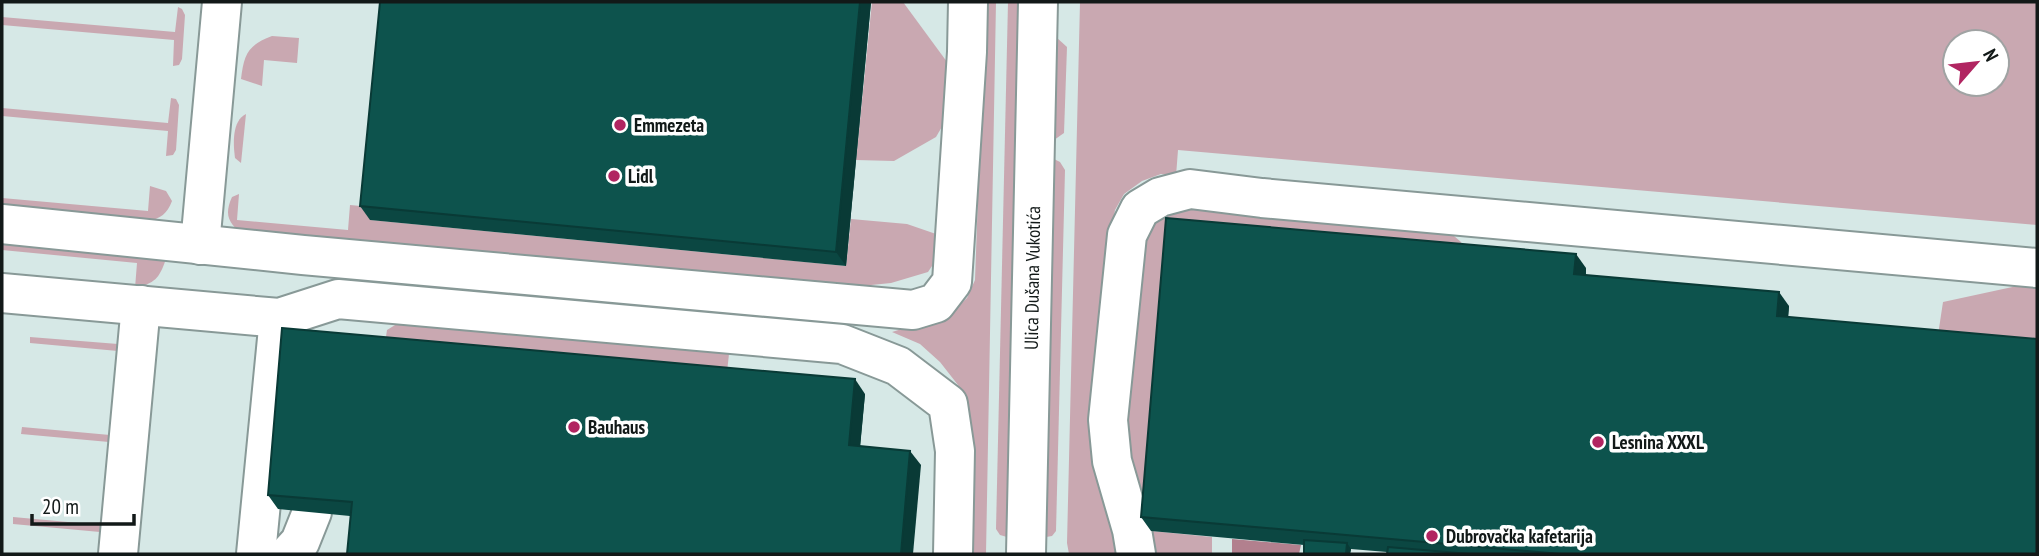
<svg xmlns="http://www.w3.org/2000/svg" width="2039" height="556" viewBox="0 0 2039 556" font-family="'PT Sans Narrow',sans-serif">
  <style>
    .green { fill: #c9a8b1; fill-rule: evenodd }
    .water { fill: #b2808e }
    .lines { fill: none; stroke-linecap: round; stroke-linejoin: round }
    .minor-casing { stroke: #889997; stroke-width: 42 }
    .minor { stroke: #fff; stroke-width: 38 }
    .wall { fill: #0b4742 }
    .shaded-wall { fill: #093a36 }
    .building { fill: #0d534d; stroke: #093a36; stroke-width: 2 }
    .poi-dot { fill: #b12561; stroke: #fff; stroke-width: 2.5 }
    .labels { text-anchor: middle; stroke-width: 7; stroke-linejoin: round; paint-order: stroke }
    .poi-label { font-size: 19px; font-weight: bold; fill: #121918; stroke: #fff; text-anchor: start }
    .street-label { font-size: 19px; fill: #121918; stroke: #fff }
  </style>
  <rect width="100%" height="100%" fill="#d6e8e6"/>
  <g class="green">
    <path d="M872,2H903L950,66L954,106L936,137L894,161L856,160Z"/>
    <path d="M985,2H996L986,554H970L971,418L958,385L940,362L920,344L892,332L950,314L967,298L975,280Z"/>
    <path d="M1008,2H1018L1007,537L1000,535L996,529Z"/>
    <path d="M1080,2H2037V225L1178,150L1176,176L1161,174L1142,181L1124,194L1115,210L1107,265L1120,554H1069L1067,543ZM1955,42H1997V84H1955Z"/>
    <path d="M178,7L182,9L185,15L182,59L179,65L173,66L174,40L2,25V17L175,32Z"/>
    <path d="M272,36L299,38L297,63L264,60L262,86L241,79C244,54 248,45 272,36Z"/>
    <path d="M1056,37L1067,47L1064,133L1054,140Z"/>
    <path d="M171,98L176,99L179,105L176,150L173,155L166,156L168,131L2,116V108L168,123Z"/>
    <path d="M246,114L241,163L235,158C233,143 232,121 246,114Z"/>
    <path d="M1054,159L1060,162L1065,170L1056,531L1052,536L1046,537Z"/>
    <path d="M150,186L166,191L172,201C167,214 161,218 147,222L2,211V198L148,211Z"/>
    <path d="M239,194L237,220L348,230L350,205L371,207V220L846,266L851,219L907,224L936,234L942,251L928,272L891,283L842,288L245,236C230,224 223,217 232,197Z"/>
    <path d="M1174,208L1447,230L1461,242L1464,250L1152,531L1212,537V554H1154L1129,461L1126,407L1144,239L1160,217Z"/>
    <path d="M2,242L166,259C159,279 155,283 135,288L137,263L2,250Z"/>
    <path d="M2017,286L2037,288V344L1938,335L1943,302Z"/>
    <path d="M400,322L729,354L726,381L384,350L387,330Z"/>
    <path d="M30,337L118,344V351L30,343Z"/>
    <path d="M22,427L110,435L109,442L21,434Z"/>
    <path d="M13,517L101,525L100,532L13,524Z"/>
  </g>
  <path class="water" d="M1232,539L1301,545L1299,554H1232Z"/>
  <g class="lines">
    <g class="minor-casing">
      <g id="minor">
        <path d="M2,224L303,255L913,310L936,303L952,282L967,52L968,2"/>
        <path d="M200,245L222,2"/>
        <path d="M2,293L279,318L338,299L842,344L898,366L948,404L955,451L953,554"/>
        <path d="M118,554L141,305"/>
        <path d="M256,554L279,318"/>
        <path d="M289,554L300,542L312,512"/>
        <path d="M1026,554L1038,2"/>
        <path d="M1136,554L1132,530L1112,461L1108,420L1127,235L1140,209L1160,197L1190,189L1262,198L2037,268"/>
      </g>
    </g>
    <use href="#minor" class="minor"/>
  </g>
  <g class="wall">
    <path d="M380,2H871L846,266L370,220L360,206Z"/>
    <path d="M1586,268V275L1789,306L1788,317L2037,554H1387V552L1351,549L1350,554L1304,545L1151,531L1141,517Z"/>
    <path d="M865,394L860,446L921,465L350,516L278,509L268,495Z"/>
  </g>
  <g class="shaded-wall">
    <path d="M860,2H871L846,266L836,252Z"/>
    <path d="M1576,254L1586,268L1584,288L1574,274Z"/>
    <path d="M1779,292L1789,306L1787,331L1777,316Z"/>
    <path d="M855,379L865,394L859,459L849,445Z"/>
    <path d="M910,451L921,465L913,554H901Z"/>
    <path d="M1347,543L1351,549L1350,554H1346Z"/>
  </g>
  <g class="building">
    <path d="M380,2H860L836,252L360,206Z"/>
    <path d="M1166,218L1576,254L1574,274L1779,292L1777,316L2037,339V554H1561L1141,517Z"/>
    <path d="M282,328L855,379L849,445L910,451L901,554H347L352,502L268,495Z"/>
    <path d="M1304,540L1347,543L1346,554H1304Z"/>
    <path d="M1388,547L1470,554H1387Z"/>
  </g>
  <g class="poi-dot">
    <circle cx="620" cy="125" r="7"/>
    <circle cx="614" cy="176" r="7"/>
    <circle cx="574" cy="427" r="7"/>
    <circle cx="1598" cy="442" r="7"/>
    <circle cx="1432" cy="536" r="7"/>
  </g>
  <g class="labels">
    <g class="poi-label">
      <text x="634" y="132">Emmezeta</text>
      <text x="628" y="183">Lidl</text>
      <text x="588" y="434">Bauhaus</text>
      <text x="1612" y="449">Lesnina XXXL</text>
      <text x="1446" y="543">Dubrovačka kafetarija</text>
    </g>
    <g class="street-label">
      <text transform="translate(1032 278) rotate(-89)" y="7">Ulica Dušana Vukotića</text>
    </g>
  </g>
  <rect width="2039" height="556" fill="none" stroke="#121918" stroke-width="7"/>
  <g transform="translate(1976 63) rotate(62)"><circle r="33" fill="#ffffff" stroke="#a0a3a3" stroke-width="2"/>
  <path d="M0-5L12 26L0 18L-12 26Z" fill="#b12561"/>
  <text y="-10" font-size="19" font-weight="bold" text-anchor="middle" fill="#121918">N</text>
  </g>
  <path d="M32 514v10h102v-10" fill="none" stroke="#121918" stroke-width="3.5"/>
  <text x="42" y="514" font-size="21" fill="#121918" stroke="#ffffff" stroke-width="5" paint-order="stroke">20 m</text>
</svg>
